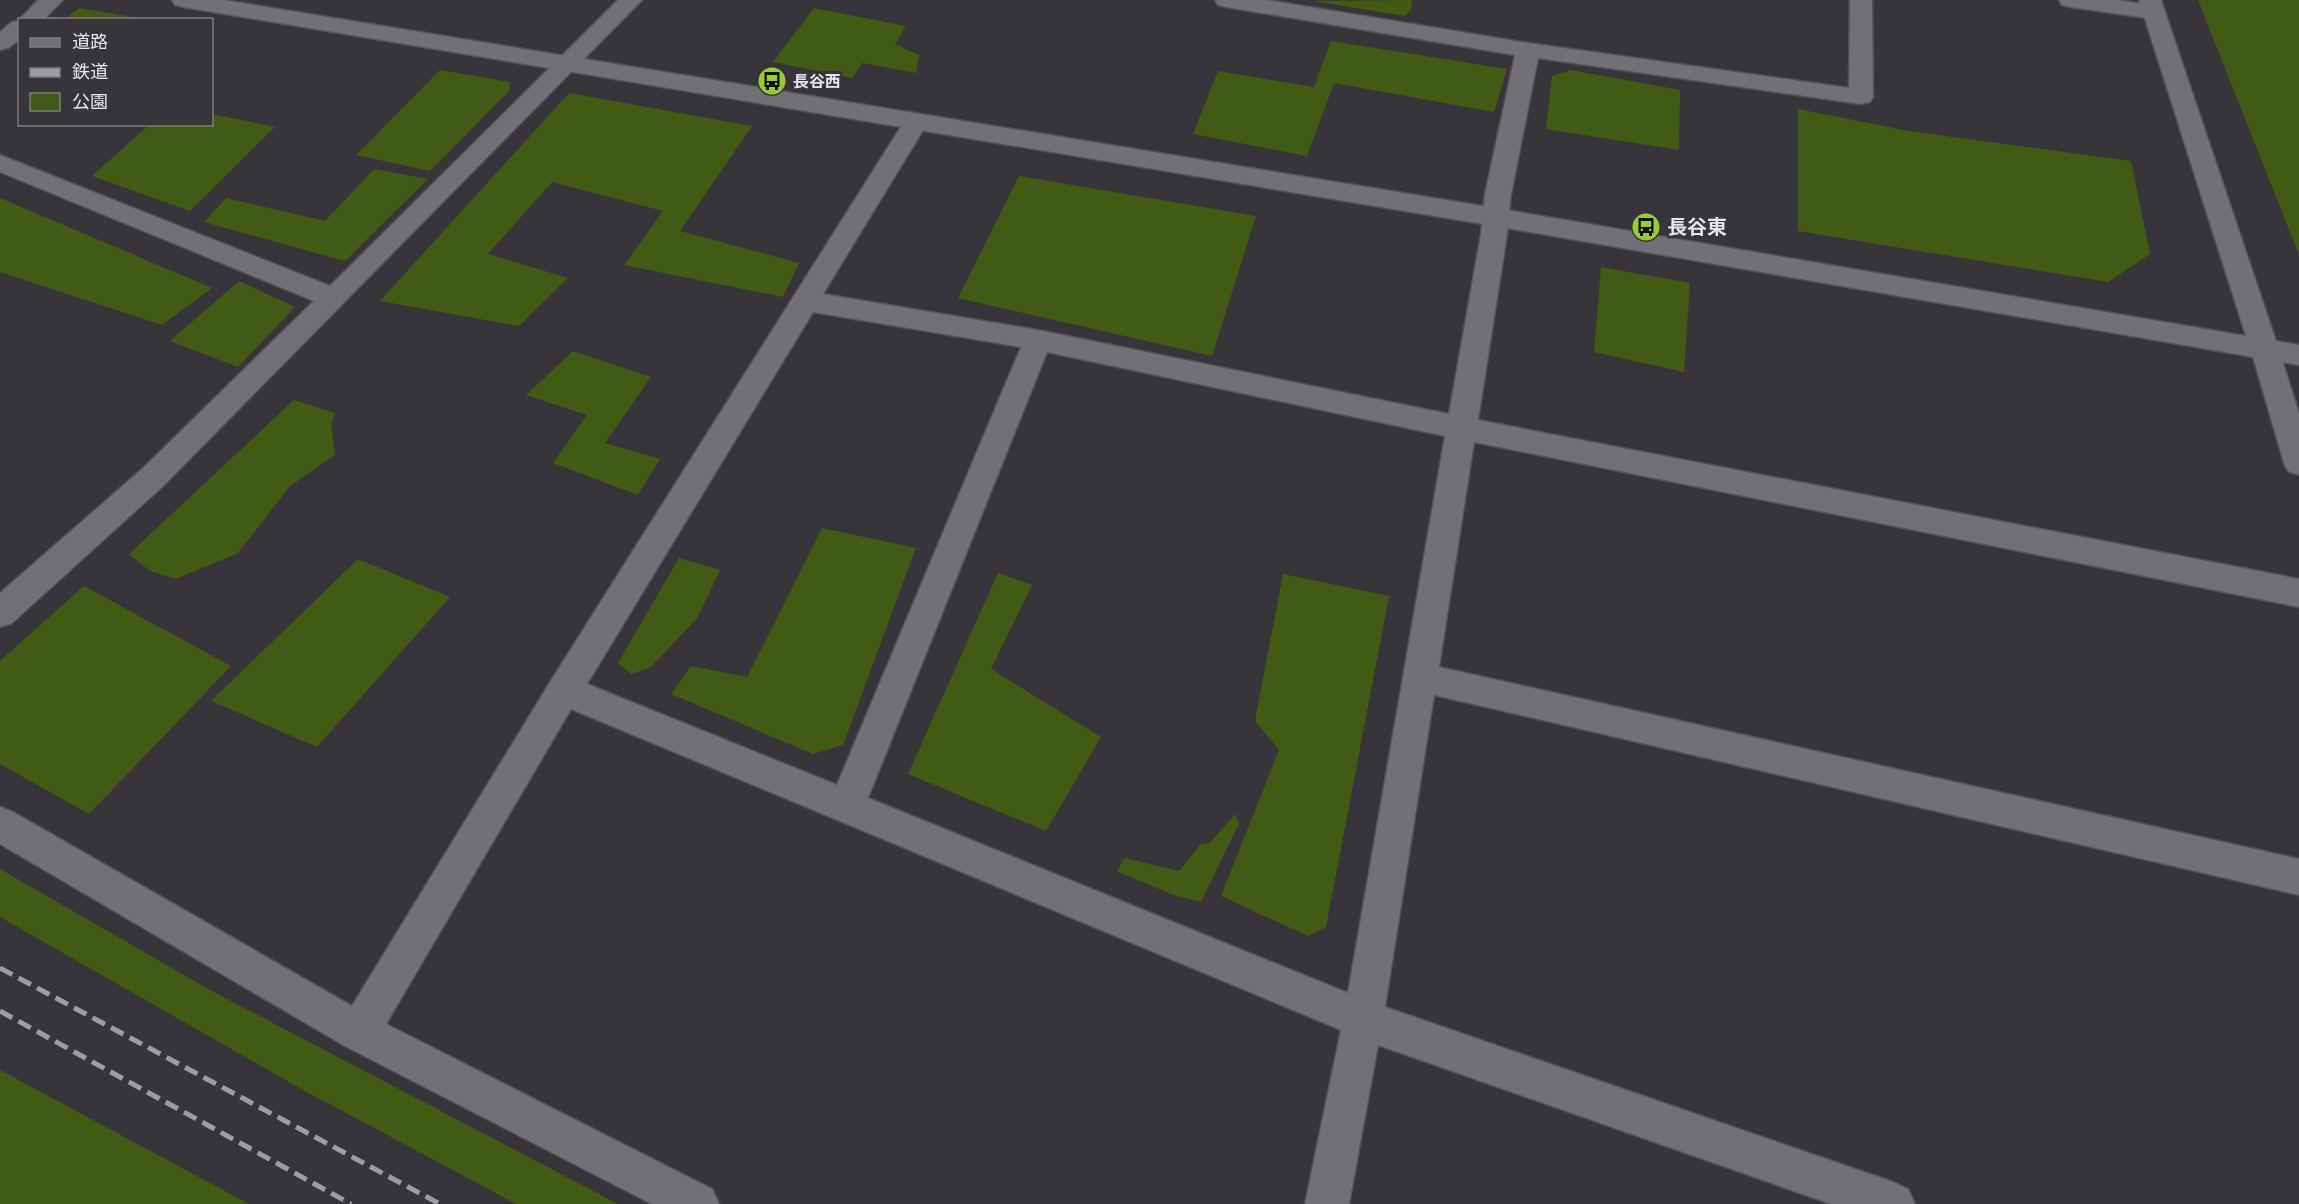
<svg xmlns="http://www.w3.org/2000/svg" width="2299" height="1204" viewBox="0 0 2299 1204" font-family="Rubik,'Noto Sans JP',sans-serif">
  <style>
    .green { fill: #415b14 }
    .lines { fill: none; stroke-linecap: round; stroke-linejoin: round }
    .minor-casing { stroke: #535155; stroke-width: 3 }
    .tertiary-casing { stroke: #535155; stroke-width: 3 }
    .minor { fill: #726f75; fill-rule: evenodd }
    .tertiary { fill: #726f75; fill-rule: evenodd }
    .rail { stroke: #9e9ca1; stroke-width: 5; stroke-dasharray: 14 7; stroke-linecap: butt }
    .labels { text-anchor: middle; stroke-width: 6; stroke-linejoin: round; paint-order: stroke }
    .far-poi-label { font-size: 16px; font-weight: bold; fill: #e7e5e9; stroke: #37353a; text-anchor: start }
    .poi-label { font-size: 20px; font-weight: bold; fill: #e7e5e9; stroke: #37353a; text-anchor: start }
  </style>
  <rect width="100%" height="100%" fill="#37353a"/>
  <g class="green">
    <path d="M1412,0L1411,10L1405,16L1313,1Z"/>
    <path d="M2198,0H2299V255Z"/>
    <path d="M79,8L144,19H65Z"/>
    <path d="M814,8L906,26L895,44L919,55L916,73L862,63L852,78L773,62Z"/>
    <path d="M1331,41L1507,69L1494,112L1334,83L1307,156L1193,134L1218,71L1314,87Z"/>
    <path d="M440,70L510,82L509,91L430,171L356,155Z"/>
    <path d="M1571,70L1680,90L1679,150L1546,129L1552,76Z"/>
    <path d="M569,93L752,126L680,231L799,263L783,297L624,265L663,211L552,182L488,254L568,278L519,326L380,301Z"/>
    <path d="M1798,109L1909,131L2131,161L2150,254L2108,282L1798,231Z"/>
    <path d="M212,114L275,127L190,211L92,176L149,125L212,124Z"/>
    <path d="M374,169L428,179L345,261L204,222L226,198L325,221Z"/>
    <path d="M1019,176L1256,216L1212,356L958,298Z"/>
    <path d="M0,198L212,288L162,325L0,272Z"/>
    <path d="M1601,267L1690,283L1684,372L1594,352Z"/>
    <path d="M239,281L295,307L238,367L170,341Z"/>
    <path d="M573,351L651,377L605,443L660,459L638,495L553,463L587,415L526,395Z"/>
    <path d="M294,400L335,413L331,424L335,455L290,486L238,553L176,579L150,571L129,554Z"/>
    <path d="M822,528L916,548L843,745L813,754L671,694L691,666L747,677Z"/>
    <path d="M679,558L720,570L698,617L651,667L631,674L618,663Z"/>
    <path d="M358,559L450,597L317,747L211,701Z"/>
    <path d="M998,573L1032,585L991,669L1101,737L1046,831L908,774Z"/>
    <path d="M1283,574L1389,596L1326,927L1308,936L1221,896L1279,750L1255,721Z"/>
    <path d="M84,586L231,666L89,814L0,764V661Z"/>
    <path d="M1235,814L1239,824L1201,902L1173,895L1117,871L1125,858L1179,871L1201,844L1210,843Z"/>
    <path d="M0,869L210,990L618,1204H516L305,1091L0,917Z"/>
    <path d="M0,1070L249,1204H0Z"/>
  </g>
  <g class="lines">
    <g class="minor-casing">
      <g id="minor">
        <path d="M38,0H63L43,20H20V39L8,48L0,50V32L12,22L18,21Z"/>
        <path d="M618,0H642L163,486L12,623L0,627V593L141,470L314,301L0,172V155L330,286Z"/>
        <path d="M1215,0H1267L1528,43L1849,88L1850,0H1872L1873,97L1870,102L1861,104L1538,58L1511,194L1507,234L1478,420L2299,579V607L1474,442L1439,667L2299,859V895L1434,695L1385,1007L1893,1182L1908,1189L1915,1204H1831L1378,1045L1349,1204H1305L1341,1030L571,709L386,1024L712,1189L719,1204H652L345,1046L0,844V807L13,812L352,1006L552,679L907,117L916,114L925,117L928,122L823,294L1038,330L1449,414L1481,234L1485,194L1515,55L1226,7L1218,5ZM813,312L1021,347L837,785L587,684ZM1047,352L1445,436L1348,993L868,798Z"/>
        <path d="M2059,0H2118L2162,7L2165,12L2162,17L2154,19L2070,7L2062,5Z"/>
        <path d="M2265,340L2275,343L2279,350L2299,414V475L2288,471L2284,463L2251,350L2255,343Z"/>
      </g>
    </g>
    <g class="tertiary-casing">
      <path id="tertiary" d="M172,0H224L1495,208L2246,336L2139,0H2161L2276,341L2299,345V365L1495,226L183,7L175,5Z"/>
    </g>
    <use href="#minor" class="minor"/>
    <use href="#tertiary" class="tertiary"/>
    <g class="rail">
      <path d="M0,968L440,1204"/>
      <path d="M0,1011L351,1204"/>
    </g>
  </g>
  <defs>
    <g id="bus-disc" transform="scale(1.5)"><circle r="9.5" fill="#97cc38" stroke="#37353a"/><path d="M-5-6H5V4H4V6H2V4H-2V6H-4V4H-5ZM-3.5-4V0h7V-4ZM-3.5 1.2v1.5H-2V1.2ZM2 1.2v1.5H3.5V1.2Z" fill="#111"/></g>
  </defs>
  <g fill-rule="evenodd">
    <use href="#bus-disc" x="772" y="81"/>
    <use href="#bus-disc" x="1646" y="227"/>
  </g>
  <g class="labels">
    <g class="far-poi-label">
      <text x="793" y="87">長谷西</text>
    </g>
    <g class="poi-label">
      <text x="1667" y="234">長谷東</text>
    </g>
  </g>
  <rect x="18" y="18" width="195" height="108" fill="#37353a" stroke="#7d7b80" stroke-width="1.5"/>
  <rect x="30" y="38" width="30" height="9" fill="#726f75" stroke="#7d7b80" stroke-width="1.5"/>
  <text x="72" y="48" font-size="18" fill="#e7e5e9">道路</text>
  <rect x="30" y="68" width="30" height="9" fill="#9e9ca1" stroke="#7d7b80" stroke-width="1.5"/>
  <text x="72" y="78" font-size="18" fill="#e7e5e9">鉄道</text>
  <rect x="30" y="93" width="30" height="18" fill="#415b14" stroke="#7d7b80" stroke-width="1.5"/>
  <text x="72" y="108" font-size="18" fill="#e7e5e9">公園</text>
</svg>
